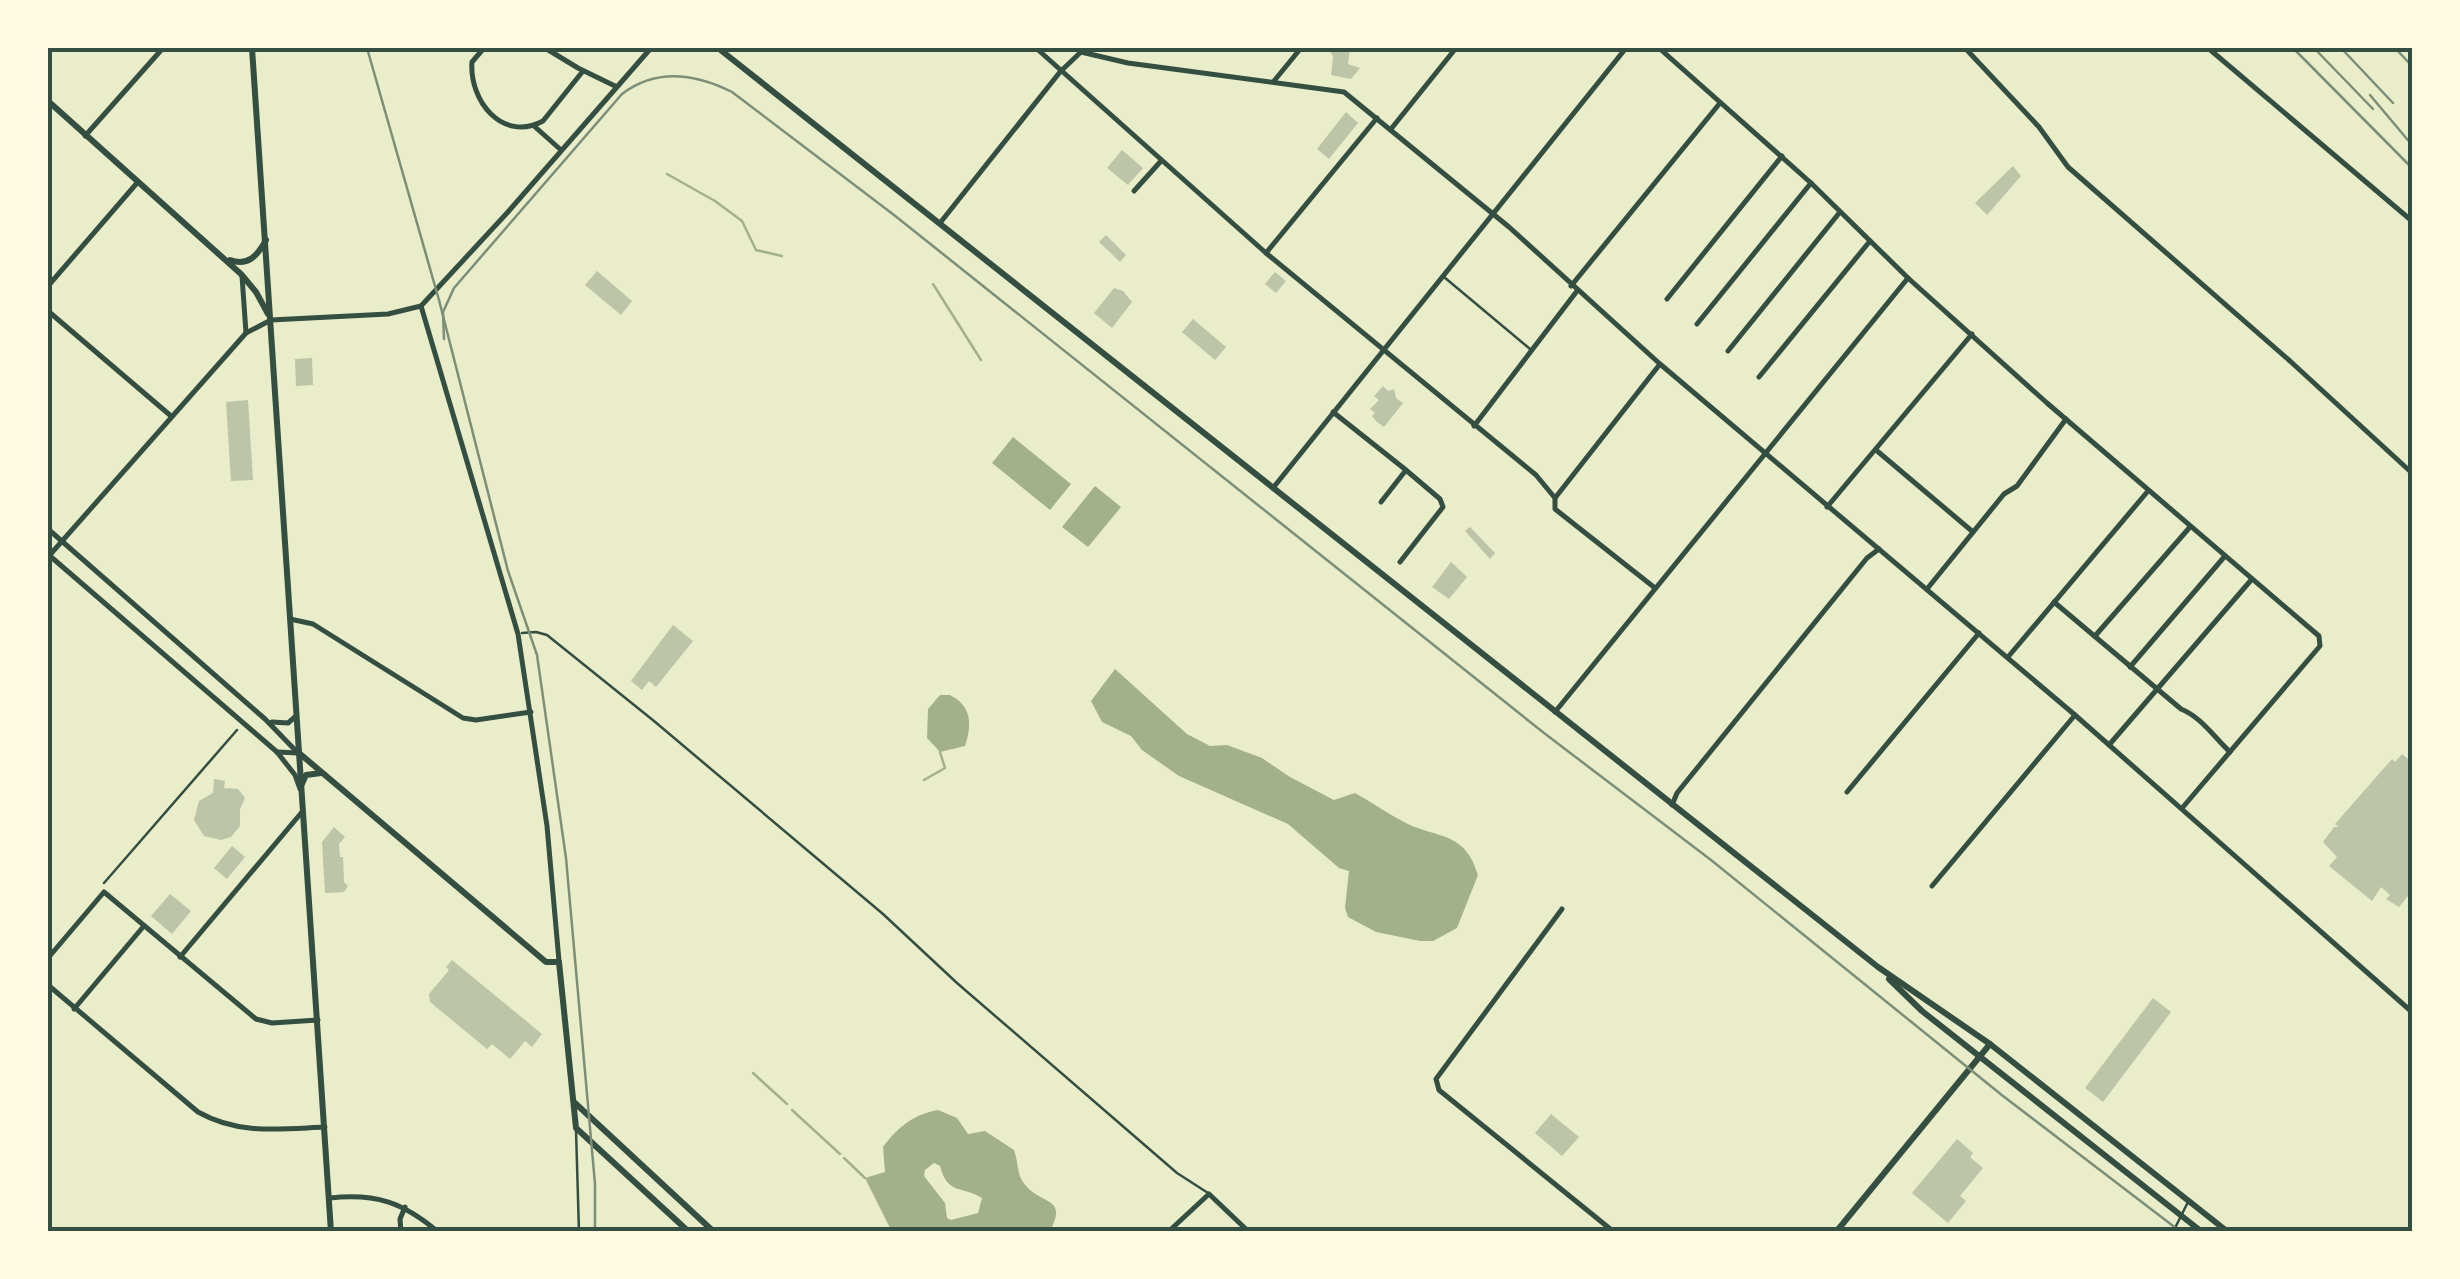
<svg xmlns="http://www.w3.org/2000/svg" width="2460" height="1279" viewBox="0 0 2460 1279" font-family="'Alegreya Sans',sans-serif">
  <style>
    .water { fill: #a3b18a; fill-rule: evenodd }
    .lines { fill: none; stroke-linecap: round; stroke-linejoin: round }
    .stream { stroke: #a3b18a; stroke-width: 2.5 }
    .building { fill: #bcc5a7 }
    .path { stroke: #344e41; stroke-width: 2.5 }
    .service { stroke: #344e41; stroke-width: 2.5 }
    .minor { stroke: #344e41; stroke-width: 5 }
    .tertiary { stroke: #344e41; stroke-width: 6 }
    .secondary { stroke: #344e41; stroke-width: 6 }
    .tram { stroke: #7c8e77; stroke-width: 2.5 }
    .rail { stroke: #7c8e77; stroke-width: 2.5 }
    .neatline { fill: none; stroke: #344e41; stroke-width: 4 }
  </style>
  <rect width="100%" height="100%" fill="#e9edc9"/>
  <g class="water">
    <path d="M1013,437L1071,484L1050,510L992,463Z"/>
    <path d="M1095,486L1121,507L1088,547L1062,527Z"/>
    <path d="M1115,669L1187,734L1210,746L1227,745L1262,758L1290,777L1334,800L1355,793C1371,802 1387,813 1404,822C1436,839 1465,830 1478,875L1457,928L1433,941H1420L1376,932L1348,917L1345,908L1349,871L1339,868L1288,824L1179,776L1142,750L1131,736L1102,722L1091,701Z"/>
    <path d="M940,695H950C972,706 972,725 965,746L940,752L927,738L928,709Z"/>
    <path d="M938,1110L957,1118L968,1134L985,1131L1014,1150C1018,1161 1017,1173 1023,1182C1039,1206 1069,1195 1050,1231L894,1232L889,1226L865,1178L885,1172L883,1147C898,1127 914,1114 938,1110ZM934,1163L940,1166C947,1195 963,1186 982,1198L978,1213L951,1220L947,1218L945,1203L924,1176L925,1170Z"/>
  </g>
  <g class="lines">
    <g class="stream">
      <path d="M667,174L715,201L742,221L756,250L782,256"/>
      <path d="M933,284L981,360"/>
      <path d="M924,780L945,768L940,752"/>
      <path d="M753,1073L787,1104"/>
      <path d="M792,1110L840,1154"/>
      <path d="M844,1158L865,1178"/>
    </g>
  </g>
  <g class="building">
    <path d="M1329,48H1350L1348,64L1360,68L1351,79L1331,75L1333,57Z"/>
    <path d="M1346,112L1358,123L1329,159L1317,149Z"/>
    <path d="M1122,150L1143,168L1128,185L1107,168Z"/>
    <path d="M2013,166L2021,176L1987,215L1975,203Z"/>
    <path d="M1106,235L1126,255L1120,262L1099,242Z"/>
    <path d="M597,271L632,301L621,315L585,285Z"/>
    <path d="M1275,272L1286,281L1276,293L1265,284Z"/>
    <path d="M1114,288L1123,291L1132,302L1112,328L1094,313Z"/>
    <path d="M1193,319L1226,347L1215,360L1182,332Z"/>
    <path d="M312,358L313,385L296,386L295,359Z"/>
    <path d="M1383,386L1388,391L1394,389L1396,398L1403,403L1384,427L1376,421L1372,416L1375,413L1370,409L1379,400L1374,396Z"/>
    <path d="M248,400L253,480L231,481L226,402Z"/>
    <path d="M1470,527L1495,553L1490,559L1465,531Z"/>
    <path d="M1451,562L1467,577L1449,599L1432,587Z"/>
    <path d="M673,625L693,641L656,687L649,681L642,690L631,681Z"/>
    <path d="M2402,754L2412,762V891L2399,907L2386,899L2390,895L2381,887L2372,901L2329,866L2337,857L2323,842L2334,827H2339L2335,824L2392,759L2395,762Z"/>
    <path d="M214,779L225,781L224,788L238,789L245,798L240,809V826L231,837L221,840L204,836L194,820L199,801L213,793Z"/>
    <path d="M334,827L345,837L339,844L340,857H343L344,882L348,886L344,892L325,893L322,842Z"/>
    <path d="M232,846L245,857L227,879L214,868Z"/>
    <path d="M170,894L191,911L172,934L151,916Z"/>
    <path d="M452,960L542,1034L532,1047L525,1041L510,1059L492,1044L487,1049L430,1002L429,994L449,970L446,967Z"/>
    <path d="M2153,998L2171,1012L2103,1102L2085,1088Z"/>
    <path d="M1551,1114L1579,1137L1562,1156L1535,1133Z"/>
    <path d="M1957,1139L1973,1153L1970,1157L1983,1168L1960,1196L1966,1201L1948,1223L1912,1193Z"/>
  </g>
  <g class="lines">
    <path class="path" d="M104,883L237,730"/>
    <g class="service">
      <path d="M1444,277L1530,349"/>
      <path d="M522,633L536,632L547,635L654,721L883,914L957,983L1177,1173L1208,1193"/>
      <path d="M576,1130L579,1232"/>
      <path d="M2173,1232L2188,1202"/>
    </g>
    <g class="minor">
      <path d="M484,48L472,62C469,100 502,143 543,121L583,71"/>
      <path d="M545,48L578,68L615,86"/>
      <path d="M1036,48L1266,253L1536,475L1555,498V509L1655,588"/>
      <path d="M1659,48L1811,183L1908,278L2047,403L2319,636L2320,646L2183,807"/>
      <path d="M1965,48L2039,127L2068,167L2290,361L2412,473"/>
      <path d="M2208,48L2412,221"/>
      <path d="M1081,52L1128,63L1344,92L1509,227L1660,364L2075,715L2412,1012"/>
      <path d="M1274,81L1301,48"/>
      <path d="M534,126L561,150"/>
      <path d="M1391,129L1456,48"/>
      <path d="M85,136L163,48"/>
      <path d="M1134,191L1161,161"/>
      <path d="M940,223L1060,72L1085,48"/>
      <path d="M1266,253L1377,118"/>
      <path d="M242,276L246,333"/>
      <path d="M48,286L137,183"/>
      <path d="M1571,286L1720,103"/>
      <path d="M1667,299L1782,156"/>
      <path d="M421,306L518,634L547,826L559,961"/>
      <path d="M48,311L171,416"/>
      <path d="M1697,324L1811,183"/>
      <path d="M1728,351L1840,212"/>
      <path d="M1759,377L1870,241"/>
      <path d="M1333,412L1406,470L1381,502"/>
      <path d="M1474,426L1577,291"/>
      <path d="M1876,450L1973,532"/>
      <path d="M1273,488L1626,48"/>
      <path d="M1555,498L1660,364"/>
      <path d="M1827,507L1972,334"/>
      <path d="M48,529L265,719L298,753"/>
      <path d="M50,556L277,752L295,775L300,789"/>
      <path d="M48,557L246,333L271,320L388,314L421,306L507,213L651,48"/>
      <path d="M1400,562L1443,507L1440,499L1407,471"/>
      <path d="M1927,589L2004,494L2017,486L2066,419"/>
      <path d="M2054,602L2181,709C2201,717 2214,737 2230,752"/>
      <path d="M290,619L313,624L463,718L476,720L531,712"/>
      <path d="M2095,636L2190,527"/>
      <path d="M2008,657L2148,491"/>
      <path d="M2130,667L2225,556"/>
      <path d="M1555,712L1908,278"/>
      <path d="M272,722L288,723L296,716"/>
      <path d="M2109,745L2252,579"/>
      <path d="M277,752L298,753"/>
      <path d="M1847,792L1979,633"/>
      <path d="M1672,805L1677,793L1867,558L1879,549"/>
      <path d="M1932,886L2075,715"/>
      <path d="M1562,909L1436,1079L1439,1090L1614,1232"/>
      <path d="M180,957L302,812"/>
      <path d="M48,958L104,892L256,1019L272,1023L318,1020"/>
      <path d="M48,985L198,1112C239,1135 279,1129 325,1127"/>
      <path d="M74,1009L143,927"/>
      <path d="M330,1198C375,1193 403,1202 438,1232"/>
      <path d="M401,1232L400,1219L405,1207"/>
      <path d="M1168,1232L1209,1194L1249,1232"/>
    </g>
    <g class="tertiary">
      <path d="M48,101L241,274L256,292L268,314"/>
      <path d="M230,260C248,267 258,255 266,240"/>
      <path d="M299,753L546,962H559L576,1128L689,1232"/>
      <path d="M301,786L306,775L321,773"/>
      <path d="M575,1103L714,1232"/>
      <path d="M1836,1232L1990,1044"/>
    </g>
    <g class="secondary">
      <path d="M252,48L331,1232"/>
      <path d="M718,48L1878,967L1990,1044L2228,1232"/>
      <path d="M1889,979L1922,1011L2202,1232"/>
    </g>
    <g class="tram">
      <path d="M367,48L439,300L508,571L537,655L566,858L595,1184V1232"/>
      <path d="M444,339L443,312L454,288L622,94C656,68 696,74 732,92L894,215L1544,733L1711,860L2003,1096L2181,1232"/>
    </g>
    <g class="rail">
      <path d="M2293,48L2412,168"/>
      <path d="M2314,48L2373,109"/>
      <path d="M2341,48L2393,103"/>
      <path d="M2395,48L2412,66"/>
      <path d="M2370,95L2412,145"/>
    </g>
  </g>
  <rect width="2460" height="1279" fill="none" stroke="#fefae0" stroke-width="100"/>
  <rect x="50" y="50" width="2360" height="1179" class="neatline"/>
</svg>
